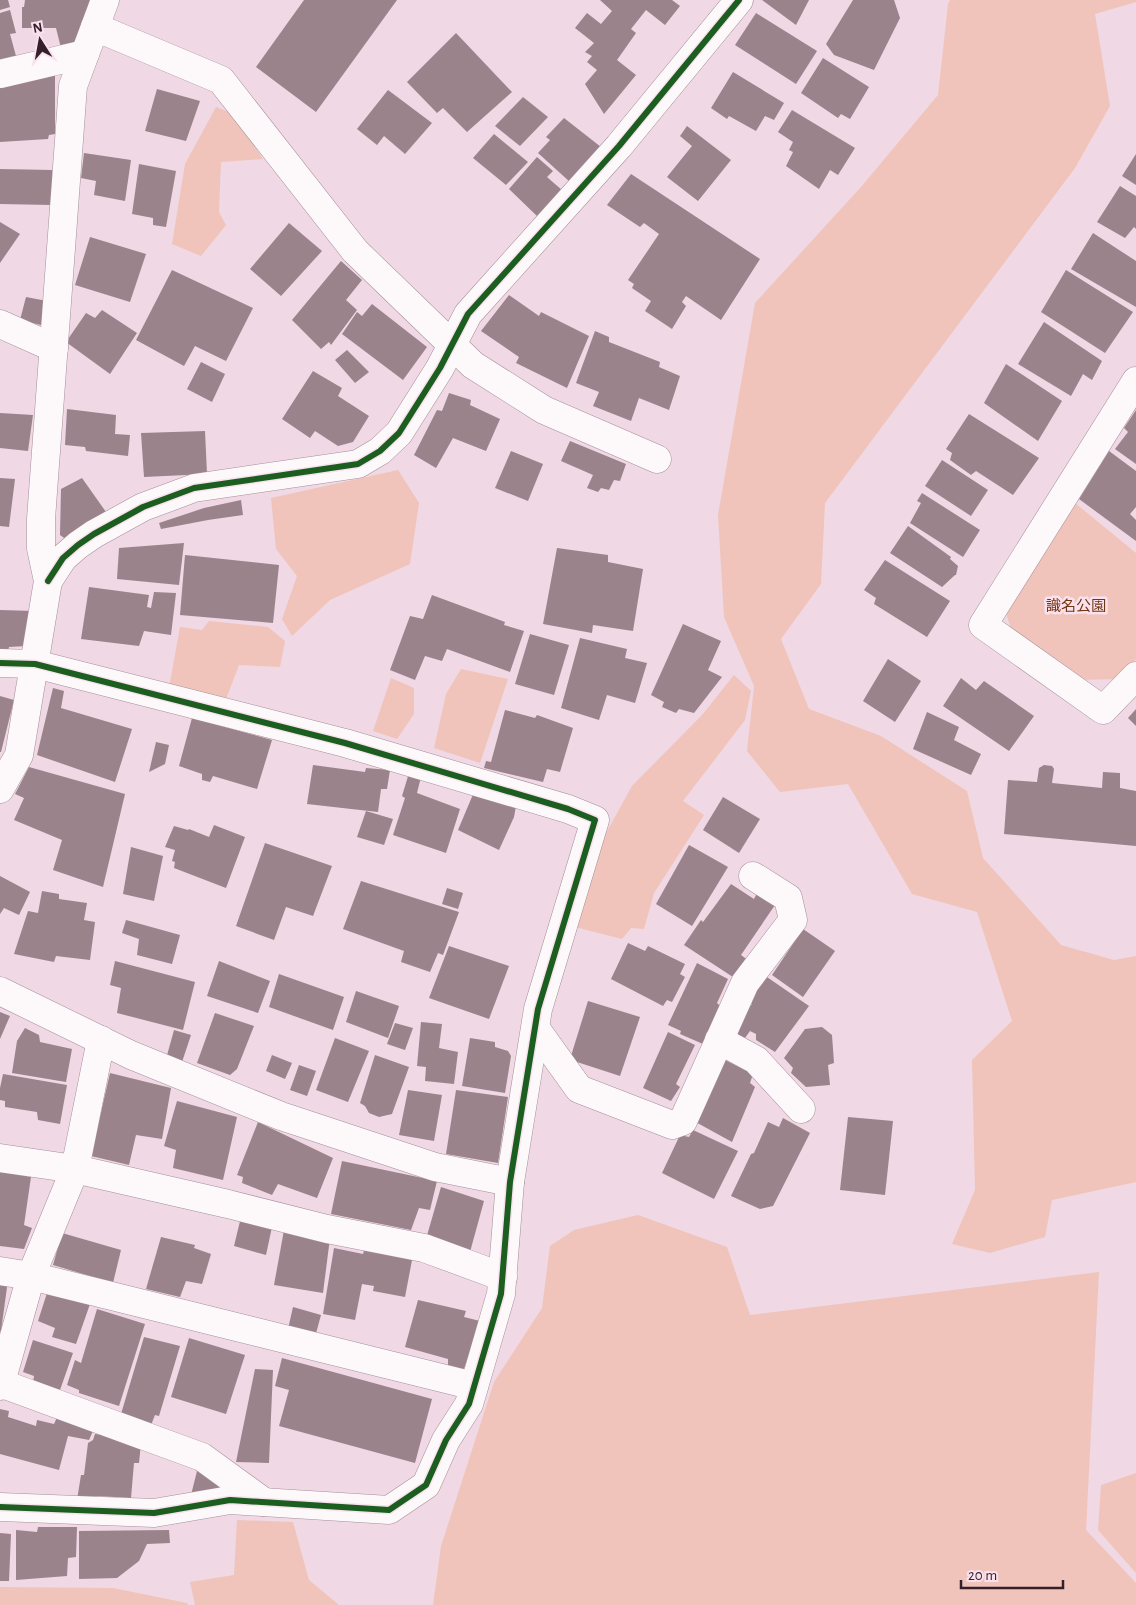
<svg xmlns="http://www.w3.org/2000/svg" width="1136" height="1605" viewBox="0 0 1136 1605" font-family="'Alegreya Sans','Noto Sans JP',sans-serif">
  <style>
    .green { fill: #f0c4ba }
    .building { fill: #9b838c }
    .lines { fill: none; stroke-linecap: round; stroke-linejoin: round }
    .minor-casing { stroke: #a48f9a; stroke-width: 29 }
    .minor { stroke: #fdf9fb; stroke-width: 28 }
    .cycleway-casing { stroke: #f9e2ed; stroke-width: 9 }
    .cycleway { stroke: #1b5e20; stroke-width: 6 }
    .labels { text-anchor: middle; stroke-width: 5; stroke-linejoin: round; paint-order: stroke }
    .park-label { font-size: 15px; fill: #733511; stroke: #f9e2ed }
  </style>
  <rect width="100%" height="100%" fill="#f0d8e4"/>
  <g class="green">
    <path d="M950,0H1136V2L1095,14L1110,106L1075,168L825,503L821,584L781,639L809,709L881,736L967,791L983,858L1061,945L1114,960L1136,956V1182L1052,1200L1045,1237L990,1253L952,1244L975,1190L972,1060L1012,1021L977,912L912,894L848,784L780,792L747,751L754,686L724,617L718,515L755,303L861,187L938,95L948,4Z"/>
    <path d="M216,107L234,114L263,159L221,162L219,212L226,225L201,256L172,244L185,164Z"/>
    <path d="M398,470L419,503L410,564L330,600L292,636L282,619L297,576L276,549L271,498Z"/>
    <path d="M1075,503L1136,553V659L1117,679L1079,680L1014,638L1004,607Z"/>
    <path d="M209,621L268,627L285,641L280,667L239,665L226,699L169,688L180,627L202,630Z"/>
    <path d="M461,669L508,679L480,763L434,748L446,694Z"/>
    <path d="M734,675L751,691L745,720L683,801L704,815L654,893L644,929L631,928L622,939L575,927L595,853L632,786L703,714Z"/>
    <path d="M391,678L414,688V714L397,739L373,731Z"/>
    <path d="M638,1215L727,1247L750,1315L1099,1272L1086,1530L1136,1583V1605H433L441,1546L494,1382L542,1308L550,1246L574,1230Z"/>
    <path d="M1136,1473V1573L1098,1530L1101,1485Z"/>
    <path d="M237,1520L293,1522L309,1580L339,1605H195L190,1582L234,1575Z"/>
    <path d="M0,1587L113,1588L187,1603L188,1605H0Z"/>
  </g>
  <g class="building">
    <path d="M0,0H8L10,7L0,10Z"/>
    <path d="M25,0H95L76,49L62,52L56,28H22V7H24Z"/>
    <path d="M304,0H397L316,112L256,67Z"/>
    <path d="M600,0H672L680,6L665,25L646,10L631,29L636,33L617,60L636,75L604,114L585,84L597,70L587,62L592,56L585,52L594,43L575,28L587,13L601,24L612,11Z"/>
    <path d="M762,0H809L796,25Z"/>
    <path d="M853,0H894L900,18L874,70L834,55L826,44Z"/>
    <path d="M10,10L16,33L10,34L16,56L0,61V13Z"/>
    <path d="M756,13L817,51L796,84L735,45Z"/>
    <path d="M456,33L512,92L467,132L443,108L437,113L407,82Z"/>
    <path d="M823,58L869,87L850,119L841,114L838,118L801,93Z"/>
    <path d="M733,72L784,103L774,120L765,116L756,131L729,116L727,119L711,108Z"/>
    <path d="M55,73V134L49,135L48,139L0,142V86Z"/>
    <path d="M157,89L200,101L186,141L145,131Z"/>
    <path d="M388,90L432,123L405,154L384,136L377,145L357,129Z"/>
    <path d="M523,97L548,117L520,146L495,126Z"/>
    <path d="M792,110L855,148L838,175L830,170L819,189L786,166L793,152L789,150L793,142L778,132Z"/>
    <path d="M564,118L601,147L570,182L538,153L550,140L546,137Z"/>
    <path d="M687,126L731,160L698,201L667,177L692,146L680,136Z"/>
    <path d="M494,134L528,162L506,185L473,158Z"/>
    <path d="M84,153L131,160L125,201L94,195L96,181L81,178Z"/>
    <path d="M1136,154V185L1122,176Z"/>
    <path d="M537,157L553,171L547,177L563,191L538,217L509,189Z"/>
    <path d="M139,164L176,171L166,227L153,225V218L132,214Z"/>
    <path d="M0,169L52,170V205L0,204Z"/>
    <path d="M631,174L760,259L721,320L686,296L682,302L686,306L672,329L645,311L651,301L632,288L634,284L628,280L659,234L644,223L640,227L607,205Z"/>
    <path d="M1120,186L1136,196V229L1134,227L1125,238L1097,222Z"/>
    <path d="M0,222L20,234L0,263Z"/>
    <path d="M289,223L322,251L281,296L250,269Z"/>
    <path d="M1093,233L1136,261V307L1071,269Z"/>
    <path d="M90,237L146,254L130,302L75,285Z"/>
    <path d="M341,261L362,280L346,300L357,310L331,345L329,342L321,349L292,320Z"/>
    <path d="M172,270L253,308L226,361L195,346L184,366L136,340Z"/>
    <path d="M1066,270L1133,312L1105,353L1041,312Z"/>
    <path d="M509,295L539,316L541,312L589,336L567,388L516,363L519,357L481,331Z"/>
    <path d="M26,297L47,301L41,325L20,320Z"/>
    <path d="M372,304L427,347L403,380L342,334L357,312L362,316Z"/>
    <path d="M102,310L137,333L110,374L66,342L86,313L95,318Z"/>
    <path d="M1044,322L1102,361L1092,380L1083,374L1071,396L1018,364Z"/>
    <path d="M595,331L609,337V342L660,362L659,367L680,376L669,410L639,398L631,421L593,406L599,392L576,383Z"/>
    <path d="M347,350L369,372L355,383L335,360Z"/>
    <path d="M201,362L225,374L212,402L187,389Z"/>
    <path d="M1006,364L1062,401L1038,441L984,403Z"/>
    <path d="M313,371L342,388L338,396L369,416L353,442L338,446L315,431L310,438L282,419Z"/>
    <path d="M449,393L471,400L470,405L500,419L486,451L453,438L436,468L414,455L437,410L442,411Z"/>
    <path d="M67,409L116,415L115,434L130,435L128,456L86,451L85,447L65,445Z"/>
    <path d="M1136,410V464L1115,449L1128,432L1124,428Z"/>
    <path d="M0,413L33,415L28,451L0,448Z"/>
    <path d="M969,414L1039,458L1013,495L976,471L971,475L950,460L952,453L946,449Z"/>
    <path d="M205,431L207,474L144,477L141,433Z"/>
    <path d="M570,441L626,464L620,481L614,480L609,490L601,488L598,492L587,488L593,475L561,461Z"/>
    <path d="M511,451L543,464L528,501L495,488Z"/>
    <path d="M1109,451L1136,471V507L1130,514L1136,520V541L1079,499Z"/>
    <path d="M942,460L988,490L971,516L925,486Z"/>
    <path d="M0,478L15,479L9,527L0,526Z"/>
    <path d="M82,478L106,512L67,540L60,535L61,489Z"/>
    <path d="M922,493L980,530L963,557L910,523L921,503L917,501Z"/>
    <path d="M241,500L243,515L208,520L161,529L159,523L204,508Z"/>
    <path d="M908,526L951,557L950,559L958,566L956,575H955L942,587L890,553Z"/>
    <path d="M184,543L179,585L117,579L119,548Z"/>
    <path d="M557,548L608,555V562L643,569L633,631L593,625L592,633L543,624Z"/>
    <path d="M185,555L279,565L273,623L180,615Z"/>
    <path d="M885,560L950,601L927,637L874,604L876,598L864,590Z"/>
    <path d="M89,587L149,595L147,607L151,608L154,592L176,593L171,635L144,631L139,646L81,639Z"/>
    <path d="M432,595L505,622L504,625L524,631L510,672L447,649L442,661L425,656L415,680L390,670L410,616L423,619Z"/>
    <path d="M0,610L34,611L26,646L9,647L7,654L0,653Z"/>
    <path d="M683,624L721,641L708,670L722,677L694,713L679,709L676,713L662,707L664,702L651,695Z"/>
    <path d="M530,634L569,645L554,695L515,684Z"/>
    <path d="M580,638L627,649L625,658L647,663L635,703L607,695L599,720L561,708Z"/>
    <path d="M888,659L921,681L895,722L863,701Z"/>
    <path d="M961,678L976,690L984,681L1034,716L1009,751L943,706Z"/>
    <path d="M53,688L64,691L61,708L132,729L115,782L37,755Z"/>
    <path d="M0,696L14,700L1,752H0Z"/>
    <path d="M1136,709V726L1128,718Z"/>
    <path d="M505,710L535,718L537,715L573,728L560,772L547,769L543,782L484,768L486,761L491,762Z"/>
    <path d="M927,712L959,727L954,740L981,754L971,775L913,749Z"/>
    <path d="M192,718L272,740L257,789L213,776L210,782L202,780V774L179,766Z"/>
    <path d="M156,742L169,745L165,764L149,772Z"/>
    <path d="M313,765L365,772L366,768L390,770L387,789H381L378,812L307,804Z"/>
    <path d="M1044,765L1052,766L1054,769L1052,783L1102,788L1103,772L1120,773V788L1136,791V846L1004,834L1008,780L1037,782L1039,768Z"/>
    <path d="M29,767L125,794L103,887L53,870L62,840L14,820L24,798L15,794Z"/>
    <path d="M409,773L421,777L417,793L460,809L446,853L393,835L405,798L402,796Z"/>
    <path d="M474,792L516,806L514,817L499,850L458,830Z"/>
    <path d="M723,797L760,819L739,853L703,830Z"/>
    <path d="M366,811L393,819L384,845L357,837Z"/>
    <path d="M214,825L245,837L226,888L174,868L175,862L172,861L175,850L165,847L174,826L188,830L189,829L209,837Z"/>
    <path d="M265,843L332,866L313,916L286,907L274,940L236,926Z"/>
    <path d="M689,845L728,867L692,926L656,904Z"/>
    <path d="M131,847L163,856L154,901L123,894Z"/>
    <path d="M0,876L30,892L19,915L4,908L0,914Z"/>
    <path d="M361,881L459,912L443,955L438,953L430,972L401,962L404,951L343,929Z"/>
    <path d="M731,884L754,899L757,893L775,905L741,955L749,961L736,979L684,945L701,920L703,922Z"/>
    <path d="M447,888L463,893L458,909L442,904Z"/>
    <path d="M42,891L59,894V899L87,903L84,920L95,922L90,960L56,956L54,962L14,954L28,911L38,913Z"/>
    <path d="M126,920L180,935L172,964L137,955L139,939L122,933Z"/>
    <path d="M803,929L835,951L803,997L772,975Z"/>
    <path d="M628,943L645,951L648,946L685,964L680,974L685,977L672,1002L667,1000L663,1006L611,979Z"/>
    <path d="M449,946L509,966L489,1019L429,998Z"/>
    <path d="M115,961L195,982L183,1030L117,1013L121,988L110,985Z"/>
    <path d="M219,961L270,981L258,1013L207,996Z"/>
    <path d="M697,963L728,979L717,1003L722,1008L703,1044L680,1034L681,1031L668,1025Z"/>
    <path d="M279,974L344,997L333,1030L269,1007Z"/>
    <path d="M764,975L809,1006L775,1052L756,1040V1034L750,1031L745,1038L734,1033L742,1014L752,1004L748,1001Z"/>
    <path d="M356,991L399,1006L388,1038L346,1022Z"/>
    <path d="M588,1001L640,1017L620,1076L574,1061L571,1056Z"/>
    <path d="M0,1012L10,1016L0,1039Z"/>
    <path d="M215,1013L254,1026L237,1069L230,1075L197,1063Z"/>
    <path d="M421,1022L442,1024L439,1048L458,1052L454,1084L425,1081L426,1067L417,1066Z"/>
    <path d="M395,1023L413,1028L405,1050L387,1044Z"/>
    <path d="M822,1027L832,1035L834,1063L828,1065L830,1085L806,1087L791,1073L793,1068L784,1058L805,1029Z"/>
    <path d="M25,1028L39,1035L40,1042L72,1049L66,1082L12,1073L17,1041Z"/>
    <path d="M174,1030L191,1035L181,1065L166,1059Z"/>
    <path d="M668,1032L695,1045L676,1084L680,1087L671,1101L643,1088Z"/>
    <path d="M335,1038L369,1051L348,1102L316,1090Z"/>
    <path d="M470,1038L495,1042V1047L508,1051L511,1056L505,1093L462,1086Z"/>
    <path d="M272,1055L292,1063L285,1079L266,1071Z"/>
    <path d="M375,1055L409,1067L392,1114L379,1117L369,1113L365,1106L360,1103Z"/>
    <path d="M725,1060L753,1074L750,1083L755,1087L732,1142L692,1120Z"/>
    <path d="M299,1065L316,1071L307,1096L290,1090Z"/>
    <path d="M110,1073L171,1088L162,1139L136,1135L129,1165L91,1156Z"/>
    <path d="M3,1074L67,1085L60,1124L38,1120L37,1112L5,1107V1101L0,1100V1088Z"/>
    <path d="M408,1090L442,1095L434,1141L399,1135Z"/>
    <path d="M456,1090L508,1097L498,1163L446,1154Z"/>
    <path d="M177,1101L237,1117L223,1180L173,1168L176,1150L164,1146Z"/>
    <path d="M848,1117L893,1121L885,1195L840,1190Z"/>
    <path d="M783,1118L810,1133L773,1206L760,1209L731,1196L751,1154L754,1153L768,1122L779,1127Z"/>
    <path d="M258,1122L333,1158L317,1198L278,1184L272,1195L242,1183L243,1177L237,1175Z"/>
    <path d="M693,1130L738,1151L714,1199L662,1173L680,1135L689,1137Z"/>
    <path d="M342,1161L437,1181L430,1210L419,1208L411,1230L331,1214Z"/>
    <path d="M0,1170L31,1177L24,1225L32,1228L24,1249L0,1246Z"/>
    <path d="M441,1187L484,1201L470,1252L426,1239Z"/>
    <path d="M241,1217L272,1227L266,1255L234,1246Z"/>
    <path d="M284,1230L330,1238L323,1293L274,1285Z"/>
    <path d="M62,1233L121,1250L113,1283L53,1265Z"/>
    <path d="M161,1237L195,1245L194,1248L211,1254L202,1284L186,1281L180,1297L146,1289Z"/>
    <path d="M365,1247L413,1255L405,1297L373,1291L374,1286L362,1284L355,1320L323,1314L334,1248L363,1254Z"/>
    <path d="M0,1279L8,1280L1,1331H0Z"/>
    <path d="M47,1293L90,1304L76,1344L52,1337L55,1328L38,1321Z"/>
    <path d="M418,1300L466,1311L464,1317L480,1321L464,1369L448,1366V1359L405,1347Z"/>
    <path d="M293,1307L321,1315L315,1337L288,1329Z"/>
    <path d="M97,1309L145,1324L119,1406L79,1393V1390L67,1385L75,1360L81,1363Z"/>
    <path d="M144,1337L180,1346L159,1416L155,1415L151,1425L121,1414Z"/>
    <path d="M189,1338L245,1355L226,1414L171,1397Z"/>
    <path d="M33,1340L73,1353L60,1390L33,1382L34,1376L23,1372Z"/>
    <path d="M282,1358L432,1399L415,1463L279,1426L289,1390L275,1386Z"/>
    <path d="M255,1369L273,1370L269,1463L236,1462Z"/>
    <path d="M0,1409L9,1411L8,1417L36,1426L37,1420L54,1424L59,1413L96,1424L89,1440L68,1436L59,1470L0,1454Z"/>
    <path d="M95,1434L122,1437L141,1443L139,1463H134L131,1498L97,1496L95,1501L77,1500L81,1475H84L88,1443L93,1440Z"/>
    <path d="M198,1467L220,1478L218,1491L191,1495Z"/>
    <path d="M38,1527H77L76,1557L68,1558L67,1576L16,1580V1530L37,1532Z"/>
    <path d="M169,1530L170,1543L147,1544L139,1561L117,1578L79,1579V1531Z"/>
    <path d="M0,1533L11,1534L9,1581H0Z"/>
  </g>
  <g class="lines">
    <g class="minor-casing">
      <g id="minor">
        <path d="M95,27L221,80L355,251L473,365L544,410L657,459"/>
        <path d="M0,74L85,54"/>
        <path d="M0,324L54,348"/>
        <path d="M1136,381L983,625L1103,710L1136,676"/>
        <path d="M48,581L63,558L78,545L94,534L143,507L194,488L358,464L380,451L399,433L440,368L468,314L619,146L739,0"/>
        <path d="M0,663L35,664L345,743L568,809L595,820L538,1009L510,1182L501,1294L469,1404L446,1440L426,1485L389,1510L230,1500L154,1513L0,1507"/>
        <path d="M0,789L19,755L48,581L41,548V519L73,86L105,0"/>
        <path d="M0,991L131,1055L281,1116L435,1167L510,1182"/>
        <path d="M536,1029L579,1089L672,1125L683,1121L745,983L793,920L788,898L753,876"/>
        <path d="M719,1040L756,1060L801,1109"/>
        <path d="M0,1158L75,1169L228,1204L327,1229L424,1248L503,1277"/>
        <path d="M0,1271L31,1276L474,1386"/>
        <path d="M0,1383L202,1457L264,1502"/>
        <path d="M0,1386L31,1276L75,1169L101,1040"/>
      </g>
    </g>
    <use href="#minor" class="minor"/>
    <g class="cycleway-casing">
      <g id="cycleway">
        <path d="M48,581L63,558L78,545L94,534L143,507L194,488L358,464L380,451L399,433L440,368L468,314L619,146L739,0"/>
        <path d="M0,663L35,664L345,743L568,809L595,820L538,1009L510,1182L501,1294L469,1404L446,1440L426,1485L389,1510L230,1500L154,1513L0,1507"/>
      </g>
    </g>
    <use href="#cycleway" class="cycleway"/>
  </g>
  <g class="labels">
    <g class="park-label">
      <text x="1076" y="611">識名公園</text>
    </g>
  </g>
  <g transform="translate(40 40) rotate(349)" stroke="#f9e2ed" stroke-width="4" paint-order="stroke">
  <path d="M0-4L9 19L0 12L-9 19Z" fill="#341f2a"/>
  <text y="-8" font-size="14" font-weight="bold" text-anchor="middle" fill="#341f2a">N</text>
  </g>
  <path d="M961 1580v8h102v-8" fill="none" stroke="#341f2a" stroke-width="2.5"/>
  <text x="968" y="1580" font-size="15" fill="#341f2a" stroke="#f9e2ed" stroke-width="4" paint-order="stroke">20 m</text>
</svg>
